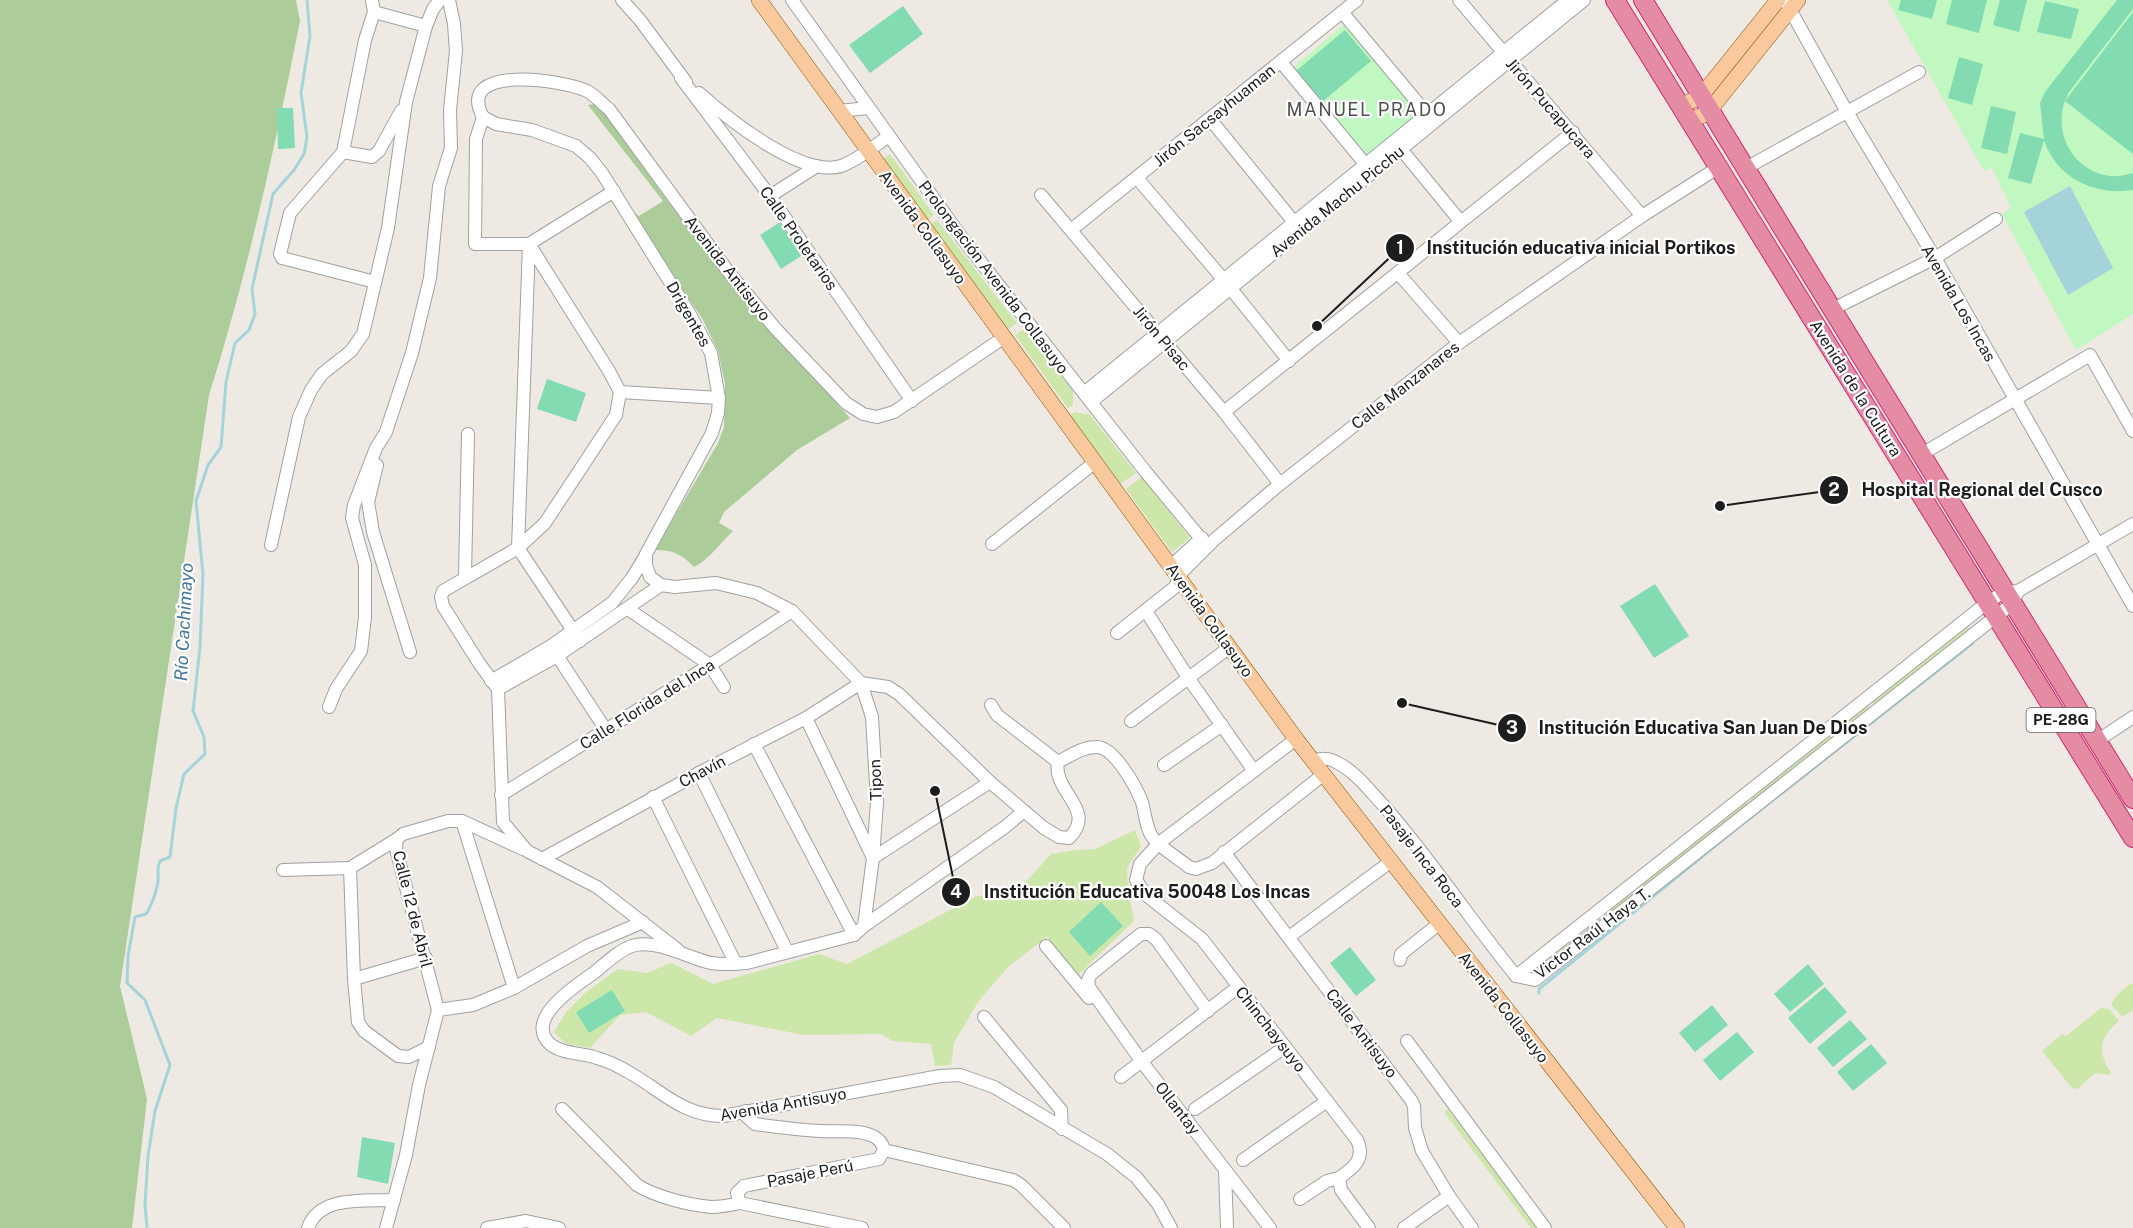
<svg xmlns="http://www.w3.org/2000/svg" width="2133" height="1228" viewBox="0 0 2133 1228" font-family="'Public Sans',sans-serif">
  <style>
    .grass { fill: #cde7aa }
    .forest { fill: #accc99 }
    .park { fill: #c1f7c0 }
    .pitch { fill: #83dbb1 }
    .water { fill: #a4d3da }
    .lines { fill: none; stroke-linecap: round; stroke-linejoin: round }
    .stream { stroke: #a4d3da; stroke-width: 3 }
    .minor-casing { stroke: #a1a1a1; stroke-width: 14 }
    .major-casing { stroke: #915704; stroke-width: 16 }
    .highway-casing { stroke: #d32972; stroke-width: 20 }
    .minor { stroke: #fff; stroke-width: 12 }
    .major { stroke: #f9c99d; stroke-width: 15 }
    .highway { stroke: #e38ca4; stroke-width: 18 }
    .labels { text-anchor: middle; stroke-width: 4.5; stroke-linejoin: round; paint-order: stroke }
    .shield { fill: #fff; stroke: #616161; stroke-width: 1.5 }
    .shield-label { font-size: 15px; font-weight: bold; fill: #1d1d1d }
    .street-label { font-size: 16px; fill: #1d1d1d; stroke: #fff }
    .neighbourhood-label { font-size: 18px; letter-spacing: 1.5px; fill: #505050; stroke: #fff }
    .water-label { font-size: 18px; font-style: italic; fill: #46789a; stroke: #fff }
    .leader { fill: none; stroke: #1d1d1d; stroke-width: 2 }
    .callout-dot { fill: #1d1d1d; stroke: #fff; stroke-width: 2 }
    .mark-label { font-size: 18px; text-anchor: middle; font-weight: bold; fill: #fff }
    .callout-label { font-size: 18px; text-anchor: middle; font-weight: bold; fill: #1d1d1d; stroke: #fff; stroke-width: 4.5; stroke-linejoin: round; paint-order: stroke }
  </style>
  <rect width="100%" height="100%" fill="#eee9e3"/>
  <g class="grass">
    <path d="M890,154L934,215L927,219L883,159Z"/>
    <path d="M937,220L1017,323L1008,329L931,224Z"/>
    <path d="M1024,329L1073,391V405L1068,408L1015,335Z"/>
    <path d="M1075,412L1090,415L1136,473L1120,484L1070,415Z"/>
    <path d="M1142,477L1190,538L1172,552L1126,489Z"/>
    <path d="M1966,625L1970,630L1875,706L1870,699Z"/>
    <path d="M1865,703L1870,710L1844,730L1838,729L1839,723Z"/>
    <path d="M1827,733L1831,736V739L1754,802L1749,796Z"/>
    <path d="M1744,800L1748,805L1633,897L1629,892Z"/>
    <path d="M1135,830L1141,846L1127,868L1128,890L1134,921L1078,975L1047,937L1007,968L978,1002L954,1043L951,1065L935,1066L931,1044L892,1041L882,1034L804,1035L717,1018L691,1036L646,1012L620,1015L590,1048L565,1043L554,1032L566,1012L585,993L618,969L647,973L671,963L713,984L819,954L847,964L977,896L1014,895L1051,854L1075,850L1095,849Z"/>
    <path d="M1627,894L1631,898L1589,932L1586,931L1585,928Z"/>
    <path d="M1577,934L1580,935L1581,939L1533,977L1530,975L1529,972Z"/>
    <path d="M2130,984H2133V1010L2122,1017L2111,1004L2117,995Z"/>
    <path d="M2101,1008L2109,1009L2119,1021C2100,1037 2096,1051 2111,1072L2109,1075L2095,1073L2077,1089L2072,1088L2042,1051L2062,1034L2066,1036Z"/>
    <path d="M1448,1109L1537,1228H1531L1444,1112Z"/>
  </g>
  <g class="forest">
    <path d="M0,0H296L300,21C275,147 248,272 209,395L120,986L147,1099L132,1228H0Z"/>
    <path d="M595,104L602,110L666,199L756,314L850,418L797,450L724,512L719,523L733,531C720,543 710,559 694,567C681,554 674,550 655,550L718,443L724,427L725,384L718,351L702,318L624,205L639,216L663,201L588,105Z"/>
  </g>
  <g class="park">
    <path d="M1887,0H2133V314L2076,350L2002,214L2011,208L1992,168L1984,171Z"/>
    <path d="M1346,23L1421,115L1366,161L1290,70Z"/>
  </g>
  <g class="pitch">
    <path d="M1901,0H1937L1932,19L1898,10Z"/>
    <path d="M1952,0H1987L1979,33L1946,24Z"/>
    <path d="M2000,0H2027L2019,32L1993,25Z"/>
    <path d="M2117,0H2133V9L2069,92C2050,126 2069,170 2109,176C2117,177 2126,175 2133,173V190C2095,196 2056,178 2044,140L2031,184L2008,178L2020,133L2044,139L2040,103L2045,92Z"/>
    <path d="M2045,1L2079,9L2071,39L2037,32Z"/>
    <path d="M903,6L923,34L870,73L849,45Z"/>
    <path d="M2133,12V154L2065,101Z"/>
    <path d="M1345,30L1371,61L1322,102L1296,71Z"/>
    <path d="M1959,57L1983,64L1972,105L1948,98Z"/>
    <path d="M1991,106L2016,112L2007,154L1981,148Z"/>
    <path d="M277,108H293L295,148L278,149Z"/>
    <path d="M780,222L801,256L781,269L760,235Z"/>
    <path d="M547,379L586,393L576,422L537,409Z"/>
    <path d="M1655,584L1689,636L1654,658L1620,606Z"/>
    <path d="M1101,902L1123,926L1090,956L1069,932Z"/>
    <path d="M1350,947L1376,980L1356,996L1330,963Z"/>
    <path d="M1808,964L1824,984L1790,1012L1774,994Z"/>
    <path d="M1825,987L1847,1012L1810,1044L1788,1018Z"/>
    <path d="M612,990L625,1011L589,1033L576,1012Z"/>
    <path d="M1712,1005L1728,1025L1695,1052L1679,1033Z"/>
    <path d="M1850,1020L1867,1039L1833,1067L1817,1048Z"/>
    <path d="M1737,1032L1754,1052L1720,1081L1703,1060Z"/>
    <path d="M1871,1044L1887,1063L1853,1091L1837,1072Z"/>
    <path d="M362,1137L395,1143L388,1184L357,1177Z"/>
  </g>
  <path class="water" d="M2070,186L2113,268L2068,295L2024,212Z"/>
  <g class="lines">
    <g class="stream">
      <path d="M1539,993V989L1730,834L1973,643"/>
      <path d="M147,1228L145,1205L148,1156L155,1111L170,1065L145,1000L127,983L128,956L135,917L146,914C151,907 157,890 158,881C159,872 156,871 160,861L170,857L176,808L184,774L205,754L204,737L193,711L200,647L203,574L196,501L208,465L221,447L226,382L235,343L249,330L255,314L252,289L273,194L294,170L304,154L307,137L301,93L310,36L307,0"/>
    </g>
    <g class="minor-casing">
      <g id="minor">
        <path d="M372,0L374,12L426,26"/>
        <path d="M622,0L640,20L686,82"/>
        <path d="M792,0L965,242L1145,471L1207,546"/>
        <path d="M1459,0L1642,216"/>
        <path d="M1787,4L1847,112L1935,258L2133,606"/>
        <path d="M374,12L365,40L343,152L290,213L280,254L282,258L375,282"/>
        <path d="M1342,12L1428,115"/>
        <path d="M1281,62L1366,165"/>
        <path d="M681,78L770,196L912,401"/>
        <path d="M699,93C727,118 801,178 841,166C858,160 874,146 889,136"/>
        <path d="M839,111L868,108"/>
        <path d="M483,117L496,124L532,130L576,146L590,158L602,173L688,311L711,353L719,398L718,413L712,433L646,554V565L650,577L661,585L675,587L716,583L757,593L792,611L861,683L872,717L877,802L873,858L864,926L854,935L747,963C736,964 723,965 711,963C688,958 655,938 632,946C618,951 606,963 595,972C578,984 524,1018 549,1043C560,1054 583,1053 597,1058C608,1061 620,1067 630,1073C662,1091 683,1116 723,1116L940,1076L960,1075L994,1087L1107,1154L1136,1177L1158,1204L1171,1228"/>
        <path d="M483,117C454,63 564,80 587,91C595,95 602,104 609,109L727,270L775,328L846,403L863,414L877,417L894,412L1003,338"/>
        <path d="M483,117L476,139L475,244H529L614,191"/>
        <path d="M1210,119L1298,227"/>
        <path d="M1396,143L1460,221"/>
        <path d="M343,152L372,157L379,151L401,111"/>
        <path d="M1746,168L1919,72"/>
        <path d="M1137,178L1223,279L1289,361"/>
        <path d="M1041,195L1224,412L1280,484"/>
        <path d="M770,196L817,166"/>
        <path d="M1071,230L1357,0"/>
        <path d="M529,244L518,548L580,641"/>
        <path d="M1398,273L1459,343"/>
        <path d="M1831,310L1935,258L1996,219"/>
        <path d="M620,392L719,398"/>
        <path d="M1084,393L1568,0"/>
        <path d="M1091,402L1584,0"/>
        <path d="M1224,412L1573,132"/>
        <path d="M1922,454L2090,355L2133,431"/>
        <path d="M377,465L368,502L373,532L410,652"/>
        <path d="M992,544L1094,463"/>
        <path d="M271,545L299,417L311,390L322,374L351,351L363,334L388,228L406,102L426,26L433,9L440,0"/>
        <path d="M1171,566L1202,538"/>
        <path d="M465,576L468,434"/>
        <path d="M2018,591L2133,524"/>
        <path d="M628,609L710,665L724,687"/>
        <path d="M1146,611L1189,679L1254,771"/>
        <path d="M1117,633L1175,587L1182,572L1214,540L1280,484L1459,343L1642,216L1719,167"/>
        <path d="M554,651L606,730"/>
        <path d="M491,681L551,646L612,603L632,578L646,555"/>
        <path d="M498,689L479,663L443,606L441,597L443,591L518,548L545,523L616,415L620,392L609,371L529,244"/>
        <path d="M498,689L503,822L527,851L597,887L678,950"/>
        <path d="M498,689L557,656L661,585"/>
        <path d="M991,705L997,715L1058,762"/>
        <path d="M329,707L336,689L361,651L365,617V565L352,518L354,505L376,448L386,432L412,353L430,278L439,186L451,148L450,110L456,51L454,24L449,0"/>
        <path d="M806,718L873,858L990,782"/>
        <path d="M1131,721L1230,647"/>
        <path d="M1296,739L1159,843L1140,864L1136,880L1146,895L1202,939L1357,1140C1366,1159 1353,1168 1339,1178L1341,1190L1369,1228"/>
        <path d="M2097,741L2133,717"/>
        <path d="M754,744L854,935"/>
        <path d="M1314,761C1320,758 1330,758 1336,762C1355,771 1369,790 1383,805C1431,859 1470,920 1516,976"/>
        <path d="M1164,765L1222,725"/>
        <path d="M699,773L787,951"/>
        <path d="M501,795L710,665L792,611"/>
        <path d="M653,797L736,964"/>
        <path d="M462,821L514,988"/>
        <path d="M1224,852L1411,1100L1414,1106L1415,1128L1422,1151L1449,1196L1472,1228"/>
        <path d="M542,859L699,773L806,718L861,683L888,687L899,694L990,782L1044,828L1059,837L1069,838C1098,810 1052,792 1058,762C1070,756 1082,747 1096,747C1114,746 1136,787 1142,802C1145,813 1146,829 1153,838C1162,849 1178,858 1189,867L1196,869L1212,863L1324,774"/>
        <path d="M350,868L354,979L358,1022L364,1031L398,1056L409,1057L429,1047"/>
        <path d="M283,870L350,868L397,839"/>
        <path d="M864,926L1005,827L1024,811"/>
        <path d="M1289,937L1390,862"/>
        <path d="M1046,946L1089,998"/>
        <path d="M1400,960L1401,954L1440,923"/>
        <path d="M1516,976L1535,980L2013,603L2018,591"/>
        <path d="M1516,976L1988,602L2006,591H2012"/>
        <path d="M354,979L426,958"/>
        <path d="M438,1010L396,849L397,839L403,834L448,821H462L523,849"/>
        <path d="M1208,1011L1156,939L1149,934H1141L1091,974L1088,980L1089,987L1142,1062L1270,1228"/>
        <path d="M984,1017L1061,1110L1062,1129"/>
        <path d="M1407,1041L1545,1228"/>
        <path d="M1121,1077L1238,987"/>
        <path d="M562,1109L637,1185C656,1197 689,1205 711,1207C721,1207 731,1205 740,1203"/>
        <path d="M1195,1109L1285,1047"/>
        <path d="M746,1111L745,1115L755,1124C777,1127 799,1130 821,1131C838,1132 858,1129 873,1136C879,1139 883,1144 884,1150L879,1159L744,1186L737,1193L740,1203L862,1228"/>
        <path d="M884,1150L996,1176L1013,1180L1021,1185L1064,1228"/>
        <path d="M1243,1160L1327,1101"/>
        <path d="M1225,1170L1227,1228"/>
        <path d="M1300,1199L1327,1181L1339,1178"/>
        <path d="M308,1228C319,1195 366,1201 394,1200"/>
        <path d="M386,1228L406,1155L419,1085L438,1010L473,1005L514,988L587,946L643,922"/>
        <path d="M487,1228L526,1221L559,1228"/>
        <path d="M1404,1228L1449,1196"/>
      </g>
    </g>
    <g class="major-casing">
      <g id="major">
        <path d="M759,0L1296,739L1677,1228"/>
        <path d="M1681,106L1701,96L1778,0"/>
        <path d="M1690,120L1706,114L1710,110L1798,0"/>
      </g>
    </g>
    <g class="highway-casing">
      <g id="highway">
        <path d="M1615,0L2133,838"/>
        <path d="M1643,0C1805,267 1970,532 2133,799"/>
      </g>
    </g>
    <use href="#minor" class="minor"/>
    <use href="#major" class="major"/>
    <use href="#highway" class="highway"/>
  </g>
  <g class="labels">
    <rect class="shield" x="2026.5" y="708" width="69" height="24" rx="4.5"/>
    <g class="shield-label">
      <text x="2061" y="725">PE-28G</text>
    </g>
    <g class="street-label">
      <text transform="translate(1551 108) rotate(49)" y="6">Jirón Pucapucara</text>
      <text transform="translate(1214 115) rotate(-39)" y="6">Jirón Sacsayhuaman</text>
      <text transform="translate(1337 201) rotate(-39)" y="6">Avenida Machu Picchu</text>
      <text transform="translate(923 227) rotate(54)" y="6">Avenida Collasuyo</text>
      <text transform="translate(799 238) rotate(55)" y="6">Calle Proletarios</text>
      <text transform="translate(728 268) rotate(52)" y="6">Avenida Antisuyo</text>
      <text transform="translate(994 277) rotate(53)" y="6">Prolongación Avenida Collasuyo</text>
      <text transform="translate(1959 303) rotate(60)" y="6">Avenida Los Incas</text>
      <text transform="translate(689 314) rotate(60)" y="6">Drigentes</text>
      <text transform="translate(1162 338) rotate(50)" y="6">Jirón Pisac</text>
      <text transform="translate(1405 385) rotate(-38)" y="6">Calle Manzanares</text>
      <text transform="translate(1856 388) rotate(58)" y="6">Avenida de la Cultura</text>
      <text transform="translate(1210 620) rotate(54)" y="6">Avenida Collasuyo</text>
      <text transform="translate(647 704) rotate(-32)" y="6">Calle Florida del Inca</text>
      <text transform="translate(702 771) rotate(-28)" y="6">Chavín</text>
      <text transform="translate(875 780) rotate(-92)" y="6">Tipon</text>
      <text transform="translate(1422 856) rotate(52)" y="6">Pasaje Inca Roca</text>
      <text transform="translate(413 909) rotate(76)" y="6">Calle 12 de Abril</text>
      <text transform="translate(1592 933) rotate(-37)" y="6">Victor Raúl Haya T.</text>
      <text transform="translate(1504 1007) rotate(52)" y="6">Avenida Collasuyo</text>
      <text transform="translate(1271 1029) rotate(52)" y="6">Chinchaysuyo</text>
      <text transform="translate(1362 1033) rotate(53)" y="6">Calle Antisuyo</text>
      <text transform="translate(783 1104) rotate(-10)" y="6">Avenida Antisuyo</text>
      <text transform="translate(1178 1108) rotate(52)" y="6">Ollantay</text>
      <text transform="translate(810 1173) rotate(-11)" y="6">Pasaje Perú</text>
    </g>
    <g class="neighbourhood-label">
      <text x="1367" y="116">MANUEL PRADO</text>
    </g>
    <g class="water-label">
      <text transform="translate(184 622) rotate(-87)" y="6">Río Cachimayo</text>
    </g>
  </g>
  <path class="leader" d="M1317 326L1400 248M1720 506L1834 490M1402 703L1512 728M935 791L956 892"/>
  <g class="callout-dot">
    <circle cx="1317" cy="326" r="6"/>
    <circle cx="1720" cy="506" r="6"/>
    <circle cx="1402" cy="703" r="6"/>
    <circle cx="935" cy="791" r="6"/>
    <circle cx="1400" cy="248" r="15"/>
    <circle cx="1834" cy="490" r="15"/>
    <circle cx="1512" cy="728" r="15"/>
    <circle cx="956" cy="892" r="15"/>
  </g>
  <g class="mark-label">
    <text x="1400" y="254">1</text>
    <text x="1834" y="496">2</text>
    <text x="1512" y="734">3</text>
    <text x="956" y="898">4</text>
  </g>
  <g class="callout-label">
    <text x="1581" y="254">Institución educativa inicial Portikos</text>
    <text x="1982" y="496">Hospital Regional del Cusco</text>
    <text x="1703" y="734">Institución Educativa San Juan De Dios</text>
    <text x="1147" y="898">Institución Educativa 50048 Los Incas</text>
  </g>
</svg>
